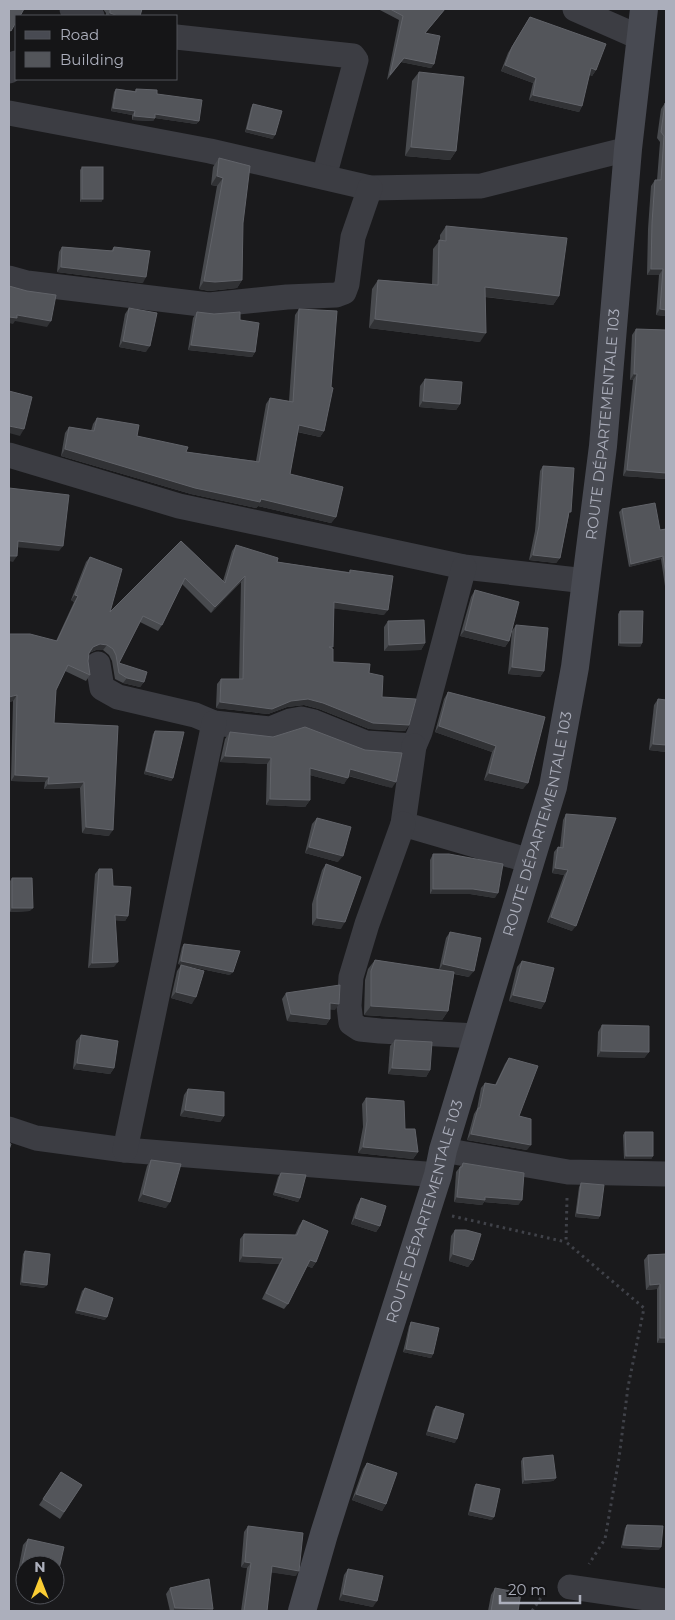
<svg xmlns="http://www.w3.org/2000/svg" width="675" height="1620" viewBox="0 0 675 1620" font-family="Montserrat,sans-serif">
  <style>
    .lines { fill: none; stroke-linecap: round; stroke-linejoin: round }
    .path { stroke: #404249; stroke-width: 3; stroke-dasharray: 2.5 4; stroke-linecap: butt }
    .street { stroke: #3c3d43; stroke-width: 25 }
    .secondary { stroke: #484a52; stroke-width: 28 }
    .wall { fill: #484a4e }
    .shaded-wall { fill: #313235 }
    .building { fill: #53555a; stroke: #616369 }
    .labels { text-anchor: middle; stroke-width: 4; stroke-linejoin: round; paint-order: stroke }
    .street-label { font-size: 15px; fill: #acafbc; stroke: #151517 }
  </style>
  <rect width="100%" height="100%" fill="#1a1a1c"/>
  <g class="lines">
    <g class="path">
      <path d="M567,1198L566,1242L644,1308L628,1387L619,1458L605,1539L589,1564"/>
      <path d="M452,1216L566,1242"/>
      <path d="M532,1611L545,1592"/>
    </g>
    <g class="street">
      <path d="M72,9L92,16"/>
      <path d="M575,9L641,38"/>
      <path d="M176,37L353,56L356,60L324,177"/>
      <path d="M9,71L16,63"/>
      <path d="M9,113L210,151L370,188L481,186L628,149"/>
      <path d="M9,278L27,283L209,305L287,297L336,295L344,292L347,284L353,237L370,188"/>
      <path d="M9,455L179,506L464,567L586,581"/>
      <path d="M98,664L102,688L118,697L195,715L214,723L270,729L290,721L301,719L314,722L366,743L414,746L420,732L464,567"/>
      <path d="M414,746L403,824L530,861"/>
      <path d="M403,824L367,924L351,977L349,1006L351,1023L360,1029L380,1031L477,1036"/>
      <path d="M9,1129L36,1138L125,1150L438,1175"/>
      <path d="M125,1150L214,723"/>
      <path d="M443,1150L568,1172L666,1174"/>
      <path d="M570,1587L666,1601"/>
    </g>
    <path class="secondary" id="s1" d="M302,1611L324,1534L438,1175L443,1150L553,787L575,667L603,446L628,149L644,9"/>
  </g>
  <g class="wall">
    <path d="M103,9H142L140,16H106V13Z"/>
    <path d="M378,9H445L425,33L434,64L431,68L401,62L387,80L399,20Z"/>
    <path d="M530,17L596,70L592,76L589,74L582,106L579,112L529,100L533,83L501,71L508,53Z"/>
    <path d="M419,72L456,151L450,160L405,156L412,81Z"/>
    <path d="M116,89L135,91L136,89L157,94L199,121L196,124L155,118L153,121L132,120V115L111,111L114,92Z"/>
    <path d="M665,103L666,104V316L656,315L659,275H647L648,229L651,186L655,180H657L660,142L657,138L661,109Z"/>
    <path d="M253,104L273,139L245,132L251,108Z"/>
    <path d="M219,158L242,280L237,288L209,291L199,289L217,186L211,185L213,167Z"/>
    <path d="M82,167L103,199L101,202H80V170Z"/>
    <path d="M446,226L559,296L553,305L485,297L480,342L369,328L372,289L378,280L432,284L433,249L440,240V235Z"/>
    <path d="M62,247L111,251L114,247L143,283L57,272L59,252Z"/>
    <path d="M129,308L146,352L119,347L125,314Z"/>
    <path d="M299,309L324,431L320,437L297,432L290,474L336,517L331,523L258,506L256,508L191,494L61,456L65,433L69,427L91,431L93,424L97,418L137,436L186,452L256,461L266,404L270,398L289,401L295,315Z"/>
    <path d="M197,312L240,320L255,352L252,357L188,350L193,318Z"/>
    <path d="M636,329L666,330V479L623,476L633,380H630L632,335Z"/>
    <path d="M425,379L460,404L456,410L419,407L420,386Z"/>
    <path d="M543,466L569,515L560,558L556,563L529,560L535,531L540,471Z"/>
    <path d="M622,509L660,530L666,529V593L661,559L629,567L619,512Z"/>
    <path d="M181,541L223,581L232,551L236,545L277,562L349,572L350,570L384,615L334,608L332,649L333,662L369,673L382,697L409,725L405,731L369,729L319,709L304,705L287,707L268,714L216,708L217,684L221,679H239L241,582L211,613L182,584L162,625L158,631L140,622L119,663L144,682L140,687L123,683L115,679L112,661L109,655L103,650H96L89,653L88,661L90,675L86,681L65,671L56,690L54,723L118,726L109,836L82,833L80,788L44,789L45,782L11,781L13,701L9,702L56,641L74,602L71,600L86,562L90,557L110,612Z"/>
    <path d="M475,590L509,641L505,647L460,636L471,597Z"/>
    <path d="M620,611L642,643L640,647L618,646V614Z"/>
    <path d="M388,621L425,643L421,650L384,651V627Z"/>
    <path d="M516,625L544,671L540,677L508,674L512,631Z"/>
    <path d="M448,692L545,717L523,789L484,780L492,752L435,732L444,699Z"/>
    <path d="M658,699L666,752L649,750L654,705Z"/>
    <path d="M155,731L173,778L171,781L144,774L153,734Z"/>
    <path d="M230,732L392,788L348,776L344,784L310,775V800L305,807L266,805L267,764L220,762L225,739Z"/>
    <path d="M566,814L572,931L547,922L564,875L552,873L554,852L558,847H560L563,820Z"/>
    <path d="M317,818L338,862L305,853L312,824Z"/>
    <path d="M433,854L495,898L470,894H430V860Z"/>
    <path d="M326,864L341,929L312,925V904L322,870Z"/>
    <path d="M99,869L113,886L128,916L125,921L115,920L114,967L88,968L95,874Z"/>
    <path d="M12,878L30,911L10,912V881Z"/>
    <path d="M450,932L469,977L454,974L448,1011L442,1020L364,1015L365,980L368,969L375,960L439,970L446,938Z"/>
    <path d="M184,944L230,975L178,964L182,947Z"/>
    <path d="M522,961L545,1002L541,1009L509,1001L517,967Z"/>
    <path d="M181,965L192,1004L171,998L177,971Z"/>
    <path d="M286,993L335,1010L330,1009V1019L326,1025L287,1021L282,999Z"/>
    <path d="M602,1025L649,1052L644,1058L597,1057L598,1032Z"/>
    <path d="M81,1035L114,1068L110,1074L73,1069L76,1041Z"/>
    <path d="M395,1040L430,1070L426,1077L388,1074L390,1046Z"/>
    <path d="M509,1058L519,1116L527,1150L467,1140L474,1114L477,1109L481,1088L485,1083L495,1085L505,1064Z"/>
    <path d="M188,1089L224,1116L220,1122L180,1116L184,1095Z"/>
    <path d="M366,1098L405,1129L418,1152L413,1159L358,1153L363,1127L362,1104Z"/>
    <path d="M625,1132L653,1156L651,1159H624L623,1135Z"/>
    <path d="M151,1160L166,1208L138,1201L147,1166Z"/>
    <path d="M463,1163L522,1200L518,1205L484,1202L482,1205L454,1202L456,1172Z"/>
    <path d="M281,1173L300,1198L298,1202L273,1195L278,1177Z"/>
    <path d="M581,1183L600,1216L598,1219L575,1217L579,1187Z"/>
    <path d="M361,1198L380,1226L376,1232L351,1224L357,1205Z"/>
    <path d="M303,1220L316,1262L312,1268L307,1266L288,1304L284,1309L262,1299L279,1264L239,1262L240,1239L244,1234L295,1235L299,1226Z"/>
    <path d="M455,1230L473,1260L468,1267L449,1261L451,1236Z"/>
    <path d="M25,1251L44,1288L20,1285L23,1254Z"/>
    <path d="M666,1254V1343H657V1289L646,1290L644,1260L648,1255Z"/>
    <path d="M85,1288L105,1320L75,1313L82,1291Z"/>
    <path d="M411,1322L433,1354L431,1358L403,1352L409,1326Z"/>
    <path d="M436,1406L455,1443L426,1435L433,1410Z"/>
    <path d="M523,1458L556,1478L553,1481L522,1484L521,1461Z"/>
    <path d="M367,1463L386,1504L382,1511L352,1500L363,1469Z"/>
    <path d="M61,1472L82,1485L60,1519L39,1505Z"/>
    <path d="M476,1484L492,1520L468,1515L474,1487Z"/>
    <path d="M627,1525L659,1550L621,1548L625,1528Z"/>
    <path d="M248,1526L296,1576L271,1572L267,1611H241L247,1568L241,1567L244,1532Z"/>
    <path d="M28,1539L25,1565V1573L18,1571L23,1545Z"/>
    <path d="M348,1569L373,1607L339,1600L344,1575Z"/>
    <path d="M170,1588L213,1609L212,1611H170L166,1594Z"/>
    <path d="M495,1588L518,1611H488L491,1595Z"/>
  </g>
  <g class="shaded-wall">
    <path d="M110,13L118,16H108Z"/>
    <path d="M404,58L434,64L431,68L401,62L387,80Z"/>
    <path d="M505,65L536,78L533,83L501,71Z"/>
    <path d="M591,68L596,70L592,76L587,74Z"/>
    <path d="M533,95L582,106L579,112L529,100Z"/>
    <path d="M113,108L135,111L132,115L111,111Z"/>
    <path d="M155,114L199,121L196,124L155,118L153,121L132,120L134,116Z"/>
    <path d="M247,129L275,135L273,139L245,132Z"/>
    <path d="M411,147L456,151L450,160L405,156Z"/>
    <path d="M217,176L223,178L217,186L211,185Z"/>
    <path d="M82,199H103L101,202H80Z"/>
    <path d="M61,267L146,277L143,283L57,272Z"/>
    <path d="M651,269H663L659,275H647Z"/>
    <path d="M242,280L237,288L209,291L199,289L204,281Z"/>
    <path d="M485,287L559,296L553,305L479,296Z"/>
    <path d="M660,309L666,310V316L656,315Z"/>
    <path d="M17,315L51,321L47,327L15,321L13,324L9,323V317Z"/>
    <path d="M375,319L486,333L480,342L369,328Z"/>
    <path d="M123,341L150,346L146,352L119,347Z"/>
    <path d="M191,345L255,352L252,357L188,350Z"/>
    <path d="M634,374H637L633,380H630Z"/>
    <path d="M423,401L460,404L456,410L419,407Z"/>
    <path d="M299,425L324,431L320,437L294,431Z"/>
    <path d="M9,426L24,429L20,436L9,433Z"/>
    <path d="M65,449L261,499L336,517L331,523L258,506L256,508L191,494L61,456Z"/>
    <path d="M627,470L666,473V479L623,476Z"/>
    <path d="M18,541L63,546L59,551L14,547Z"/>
    <path d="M533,555L560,558L556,563L529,560Z"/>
    <path d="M9,556H17L13,562L9,561Z"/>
    <path d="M663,556L661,559L629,567L631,564Z"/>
    <path d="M245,576L241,582L211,613L215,607Z"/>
    <path d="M75,595L78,596L74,602L71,600Z"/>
    <path d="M334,602L388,610L384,615L330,608Z"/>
    <path d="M465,630L509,641L505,647L460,636Z"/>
    <path d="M425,643L421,650L384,651L389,645Z"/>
    <path d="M620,643H642L640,647L618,646Z"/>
    <path d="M100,644L107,645L103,650H96L89,653L93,647Z"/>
    <path d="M512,667L544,671L540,677L508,674Z"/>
    <path d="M127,678L144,682L140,687L123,683Z"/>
    <path d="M17,695L13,701L9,702V697Z"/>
    <path d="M308,699L409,725L405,731L369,729L319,709L304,705L287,707L268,714L216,708L220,702L291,701Z"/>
    <path d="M439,726L496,746L492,752L435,732Z"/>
    <path d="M653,744L666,745V752L649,750Z"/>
    <path d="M225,756L271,758L267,764L220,762Z"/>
    <path d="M310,768L348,778L344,784L306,774Z"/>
    <path d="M350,769L396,782L392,788L346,775Z"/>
    <path d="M146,771L173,778L171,781L144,774Z"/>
    <path d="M489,773L528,783L523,789L484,780Z"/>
    <path d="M15,775L49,777L45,782L11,781Z"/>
    <path d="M84,782L80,788L44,789L48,784Z"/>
    <path d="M270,799L310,800L305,807L266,805Z"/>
    <path d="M86,827L113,830L109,836L82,833Z"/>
    <path d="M309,847L343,856L338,862L305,853Z"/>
    <path d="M555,868L568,870L564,875L552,873Z"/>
    <path d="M433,889H473L498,893L495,898L470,894H430Z"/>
    <path d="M12,908H33L30,911L10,912Z"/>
    <path d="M115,915L128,916L125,921L111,920Z"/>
    <path d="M551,917L576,926L572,931L547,922Z"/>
    <path d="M317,918L345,922L341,929L312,925Z"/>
    <path d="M181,961L233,972L230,975L178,964Z"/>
    <path d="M118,962L114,967L88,968L92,963Z"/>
    <path d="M443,964L474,971L469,977L439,970Z"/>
    <path d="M176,992L196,997L192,1004L171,998Z"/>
    <path d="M513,995L545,1002L541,1009L509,1001Z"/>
    <path d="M330,1003L339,1004L335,1010L325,1009Z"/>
    <path d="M371,1006L448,1011L442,1020L364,1015Z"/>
    <path d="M291,1014L330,1019L326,1025L287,1021Z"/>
    <path d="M601,1051L649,1052L644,1058L597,1057Z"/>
    <path d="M77,1063L114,1068L110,1074L73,1069Z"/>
    <path d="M392,1068L430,1070L426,1077L388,1074Z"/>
    <path d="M185,1110L224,1116L220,1122L180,1116Z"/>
    <path d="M471,1134L531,1145L527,1150L467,1140Z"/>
    <path d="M363,1147L418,1152L413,1159L358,1153Z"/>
    <path d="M626,1156H653L651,1159H624Z"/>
    <path d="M275,1192L300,1198L298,1202L273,1195Z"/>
    <path d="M143,1194L170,1202L166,1208L138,1201Z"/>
    <path d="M457,1197H485L522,1200L518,1205L484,1202L482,1205L454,1202Z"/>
    <path d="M577,1213L600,1216L598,1219L575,1217Z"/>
    <path d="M355,1218L380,1226L376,1232L351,1224Z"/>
    <path d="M453,1254L473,1260L468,1267L449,1261Z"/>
    <path d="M243,1256L283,1258L279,1264L239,1262Z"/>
    <path d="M310,1260L316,1262L312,1268L306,1265Z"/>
    <path d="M22,1282L47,1285L44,1288L20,1285Z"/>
    <path d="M660,1284L657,1289L646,1290L650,1285Z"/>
    <path d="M77,1310L107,1317L105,1320L75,1313Z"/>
    <path d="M660,1338H666V1343H657Z"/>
    <path d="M406,1349L433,1354L431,1358L403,1352Z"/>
    <path d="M428,1431L457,1439L455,1443L426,1435Z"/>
    <path d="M556,1478L553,1481L522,1484L525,1480Z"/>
    <path d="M356,1494L386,1504L382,1511L352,1500Z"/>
    <path d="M470,1511L494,1517L492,1520L468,1515Z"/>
    <path d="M623,1545L661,1547L659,1550L621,1548Z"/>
    <path d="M245,1562L251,1563L247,1568L241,1567Z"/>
    <path d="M22,1565L25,1566V1573L18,1571Z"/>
    <path d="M272,1566L299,1571L296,1576L268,1572Z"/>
    <path d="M55,1572L58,1573L55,1578Z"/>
    <path d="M343,1594L377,1601L373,1607L339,1600Z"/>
    <path d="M175,1608L213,1609L212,1611H173Z"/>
  </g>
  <g class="building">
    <path d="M9,9H24L20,16H16V22L11,31L9,30Z"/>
    <path d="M110,9H142L140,16H118L110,13Z"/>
    <path d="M390,9H445L425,33L440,36L434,64L404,58L390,75L403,16Z"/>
    <path d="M530,17L606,44L596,70L591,68L582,106L533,95L536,78L505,65L512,47Z"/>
    <path d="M419,72L464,77L456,151L411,147Z"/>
    <path d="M116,89L136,92V89L157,90V94L202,100L199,121L155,114V118L134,116L135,111L113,108Z"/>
    <path d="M665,103L666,104V310L660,309L663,269H651L652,223L655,180H661L664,136L661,132Z"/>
    <path d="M253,104L282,111L275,135L247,129Z"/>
    <path d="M219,158L250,166L243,223L242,280L215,282L204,281L223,178L217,176Z"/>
    <rect x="82" y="167" width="21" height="32"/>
    <path d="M446,226L567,238L559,296L485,287L486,333L375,319L378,280L438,285L439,240L446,241Z"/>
    <path d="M62,247L113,251L114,247L150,251L146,277L61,267Z"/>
    <path d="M9,286L27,291L56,295L51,321L17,315V318L9,317Z"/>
    <path d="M129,308L157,313L150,346L123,341Z"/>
    <path d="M299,309L337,311L331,387L333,388L324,431L299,425L290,474L343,487L336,517L261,499L260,502L195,488L65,449L69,427L94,431L97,418L139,425L137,436L188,447L186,452L259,462L270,398L293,402Z"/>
    <path d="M197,312L214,314L240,312V320L259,323L255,352L191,345Z"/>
    <path d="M636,329L666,330V473L627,470L637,374H634Z"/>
    <path d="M425,379L462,382L460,404L423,401Z"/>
    <path d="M9,391L32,397L24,429L9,426Z"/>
    <path d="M543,466L574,468L571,512H569L560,558L533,555L539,526Z"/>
    <path d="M9,488L69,495L63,546L18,541L17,556H9Z"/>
    <path d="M655,503L660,530L666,529V576L663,556L631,564L622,509Z"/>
    <path d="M181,541L225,583L236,545L278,558L277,562L350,573V570L393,576L388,610L334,602L333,647H329L333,649V662L370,664L369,673L383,676L382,697L416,699L409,725L373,723L323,703L308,699L291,701L272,709L220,702L221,679H243L245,576L215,607L185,578L162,625L143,616L119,663L147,672L144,682L127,678L119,673L116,655L113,649L107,645L100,644L93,647L89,653L88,661L90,675L68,665L56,690L54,723L118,726L113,830L86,827L84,782L48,784L49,777L15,775L17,695L9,697V634H30L57,641L78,596L75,595L90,557L122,569L110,612Z"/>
    <path d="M475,590L519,602L509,641L465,630Z"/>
    <path d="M620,611H643L642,643H620Z"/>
    <path d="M424,620L425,643L389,645L388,621Z"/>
    <path d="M516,625L548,628L544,671L512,667Z"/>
    <path d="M448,692L545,717L528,783L489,773L496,746L439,726Z"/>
    <path d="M658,699L666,700V745L653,744Z"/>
    <path d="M305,727L365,750L402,753L396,782L350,769L348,778L310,768V800L270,799L271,758L225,756L230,732L273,737Z"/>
    <path d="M155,731L184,732L173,778L146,771Z"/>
    <path d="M566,814L616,818L576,926L551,917L568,870L555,868L558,847L563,848Z"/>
    <path d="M317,818L351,827L343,856L309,847Z"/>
    <path d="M433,854H449L503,864L498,893L473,889H433Z"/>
    <path d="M326,864L361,877L345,922L317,918V898Z"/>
    <path d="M99,869H112L113,886L131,887L128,916L115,915L118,962L92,963Z"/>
    <path d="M12,878H32L33,908H12Z"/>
    <path d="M450,932L481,938L474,971L443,964Z"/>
    <path d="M184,944L240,951L233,972L181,961Z"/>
    <path d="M375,960L454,972L448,1011L371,1006V971Z"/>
    <path d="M522,961L554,968L545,1002L513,995Z"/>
    <path d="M181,965L204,971L196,997L176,992Z"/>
    <path d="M340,985L339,1004L330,1003V1019L291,1014L286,993Z"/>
    <path d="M602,1025L649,1026V1052L601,1051Z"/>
    <path d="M81,1035L118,1041L114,1068L77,1063Z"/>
    <path d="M395,1040L432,1042L430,1070L392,1068Z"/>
    <path d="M509,1058L538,1066L519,1116L531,1119V1145L471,1134L478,1108H480L485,1083L496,1085Z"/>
    <path d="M188,1089L224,1092V1116L185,1110Z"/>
    <path d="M366,1098L404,1101L405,1129H415L418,1152L363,1147L367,1121Z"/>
    <path d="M625,1132H653V1156H626Z"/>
    <path d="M9,1143L11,1144L9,1150Z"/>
    <path d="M151,1160L181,1164L170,1202L143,1194Z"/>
    <path d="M463,1163L524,1173L522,1200L485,1197V1200L457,1197L460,1167H462Z"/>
    <path d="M281,1173L306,1175L300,1198L275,1192Z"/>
    <path d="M581,1183L604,1185L600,1216L577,1213Z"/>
    <path d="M361,1198L386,1206L380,1226L355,1218Z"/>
    <path d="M303,1220L328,1231L316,1262L310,1260L288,1304L266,1293L283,1258L243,1256L244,1234L297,1235Z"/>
    <path d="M455,1230H466L481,1234L473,1260L453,1254Z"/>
    <path d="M25,1251L50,1254L47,1285L22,1282Z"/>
    <path d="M666,1254V1338H660V1284L650,1285L648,1255Z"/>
    <path d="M85,1288L113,1298L107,1317L77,1310Z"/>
    <path d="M411,1322L439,1328L433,1354L406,1349Z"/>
    <path d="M436,1406L464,1414L457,1439L428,1431Z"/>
    <path d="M553,1455L556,1478L525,1480L523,1458Z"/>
    <path d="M367,1463L397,1473L386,1504L356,1494Z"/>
    <path d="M61,1472L82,1485L64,1512L43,1499Z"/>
    <path d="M476,1484L500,1489L494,1517L470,1511Z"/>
    <path d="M627,1525L663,1526L661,1547L623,1545Z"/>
    <path d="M248,1526L303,1533L299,1571L272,1566L267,1611H244L251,1563L245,1562Z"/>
    <path d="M28,1539L64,1547L58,1573L55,1572V1565H22Z"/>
    <path d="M348,1569L383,1576L377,1601L343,1594Z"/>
    <path d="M209,1579L213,1609L175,1608L170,1588Z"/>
    <path d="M495,1588L521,1593L518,1611H491Z"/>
  </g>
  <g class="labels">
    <g class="street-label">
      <text dy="5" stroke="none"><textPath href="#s1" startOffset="1228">ROUTE DÉPARTEMENTALE 103</textPath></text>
      <text dy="5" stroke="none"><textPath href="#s1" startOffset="822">ROUTE DÉPARTEMENTALE 103</textPath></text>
      <text dy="5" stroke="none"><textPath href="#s1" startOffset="418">ROUTE DÉPARTEMENTALE 103</textPath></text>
    </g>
  </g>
  <rect width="675" height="1620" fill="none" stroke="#acafbc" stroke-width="20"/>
  <rect x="15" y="15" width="162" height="65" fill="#151517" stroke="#515359"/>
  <rect x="25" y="31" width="25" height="8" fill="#484a52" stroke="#515359"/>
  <text x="60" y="40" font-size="15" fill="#acafbc">Road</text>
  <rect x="25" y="52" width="25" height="15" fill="#53555a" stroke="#515359"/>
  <text x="60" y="65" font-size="15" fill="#acafbc">Building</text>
  <g transform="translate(40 1580)"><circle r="24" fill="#151517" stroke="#515359"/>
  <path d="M0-4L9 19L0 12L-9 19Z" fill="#facd34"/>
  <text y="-8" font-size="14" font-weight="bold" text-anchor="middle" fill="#acafbc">N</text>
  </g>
  <path d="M500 1595v8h80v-8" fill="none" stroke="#acafbc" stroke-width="2.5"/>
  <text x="508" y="1595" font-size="15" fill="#acafbc" stroke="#151517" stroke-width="4" paint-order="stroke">20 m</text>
</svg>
